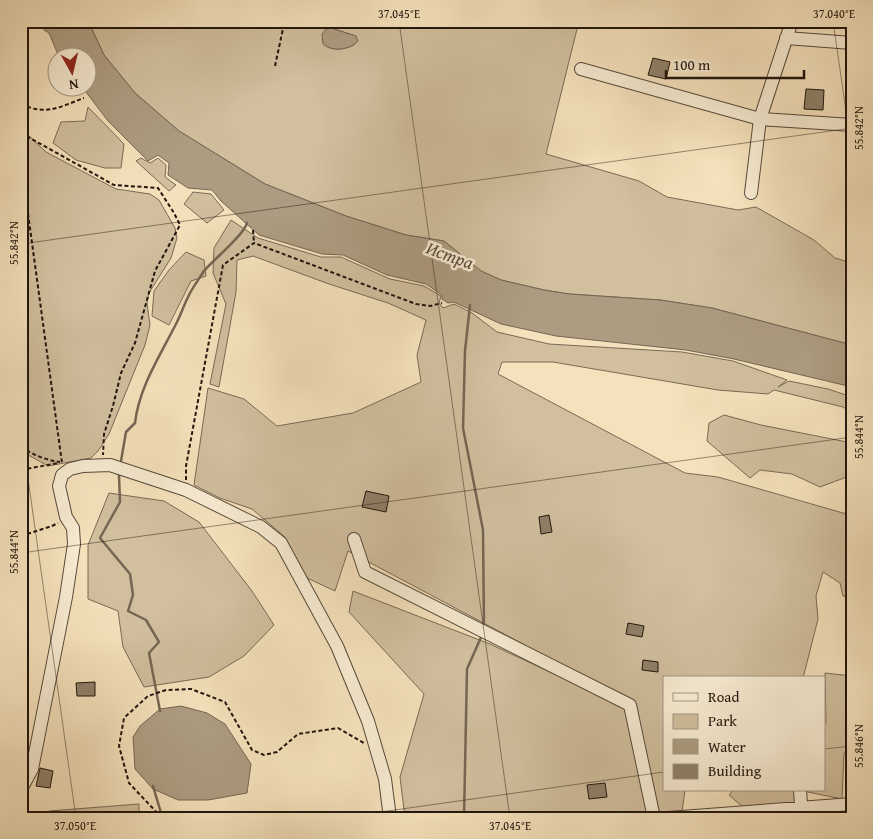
<svg xmlns="http://www.w3.org/2000/svg" width="873" height="839" font-family="'Gentium Book Plus',serif">
<style>
.green{fill:#d1bf9e;stroke:#796a56;fill-rule:evenodd}
.water{fill:#ad9c81;stroke:#756653}
.lines{fill:none;stroke-linecap:round;stroke-linejoin:round}
.stream{stroke:#756653;stroke-width:2.5}
.building{fill:#8f8068;stroke:#21150e}
.minor-casing{stroke:#56483a;stroke-width:14}
.path{stroke:#21150e;stroke-width:2;stroke-dasharray:4 2.5;stroke-linecap:butt}
.minor{stroke:#f8ecd3;stroke-width:12}
.ticks{fill:none;stroke:#21150e;stroke-width:1;stroke-opacity:0.45}
.labels{text-anchor:middle;dominant-baseline:central;stroke-width:5;stroke-linejoin:round;paint-order:stroke}
.water-label{font-size:18px;font-style:italic;fill:#594b3c;stroke:#f8ecd3}
.neatline{fill:none;stroke:#21150e;stroke-width:2}
.ticks-label{font-size:12px;text-anchor:middle;fill:#21150e}
</style>
<rect width="100%" height="100%" fill="#f5e2bc"/>
<filter id="stains"><feTurbulence type="fractalNoise" baseFrequency=".004" numOctaves="4"/><feColorMatrix values="0 0 0 0 .2 0 0 0 0 .09 0 0 0 0 .02 0 0 0 .5 -.17"/></filter>
<radialGradient id="worn" r=".72"><stop offset=".6" stop-color="#630" stop-opacity="0"/><stop offset="1" stop-color="#630" stop-opacity=".3"/></radialGradient>
<path class="green" d="M 88,21 L 579,21 L 546,154 L 639,181 L 667,197 L 738,210 L 756,207 L 814,240 L 835,258 L 852,263 L 852,345 L 712,308 L 660,300 L 569,294 L 544,290 L 501,280 L 481,271 L 444,241 L 406,235 L 346,216 L 265,184 L 179,131 L 135,93 L 104,55 ZM 331,28 L 356,36 L 354,45 C 344,50 326,53 322,39 Z
M 88,107 L 124,144 L 121,168 L 105,168 L 76,160 L 53,143 L 61,122 L 85,121 Z
M 21,128 L 46,152 L 116,189 L 150,194 L 159,200 L 175,228 L 177,238 L 171,258 L 149,293 L 147,303 L 150,325 L 145,345 L 109,434 L 98,451 L 91,458 L 48,466 L 21,451 Z
M 141,158 L 150,163 L 158,158 L 166,165 L 165,177 L 176,185 L 169,191 L 136,161 Z
M 193,192 L 211,194 L 224,210 L 207,223 L 184,204 Z
M 231,220 L 258,238 L 321,257 L 341,257 L 390,279 L 424,286 L 441,296 L 439,303 L 443,308 L 454,304 L 472,313 L 497,332 L 549,344 L 682,352 L 733,361 L 787,380 L 778,387 L 789,381 L 828,389 L 852,397 L 852,413 L 843,407 L 774,390 L 768,394 L 718,390 L 553,362 L 502,362 L 498,374 L 685,473 L 718,477 L 843,513 L 852,514 L 852,597 L 843,596 L 840,583 L 823,572 L 816,596 L 818,619 L 803,678 L 664,678 L 664,790 L 685,790 L 682,812 L 657,815 L 634,703 L 348,551 L 335,591 L 303,576 L 285,537 L 252,509 L 220,498 L 194,485 L 208,388 L 244,399 L 277,426 L 353,413 L 421,382 L 417,355 L 426,320 L 388,303 L 329,284 L 253,256 L 237,260 L 236,292 L 219,387 L 210,384 L 226,304 L 213,273 L 214,248 Z
M 186,252 L 204,260 L 206,276 L 191,281 L 169,325 L 152,316 L 154,291 L 169,270 Z
M 724,415 L 761,425 L 852,443 L 852,475 L 820,487 L 792,474 L 760,470 L 750,478 L 707,441 L 709,423 Z
M 109,493 L 164,501 L 199,522 L 252,591 L 274,625 L 244,656 L 209,677 L 144,687 L 123,647 L 118,611 L 88,599 L 88,545 Z
M 353,591 L 490,644 L 627,708 L 649,818 L 405,818 L 400,777 L 424,694 L 349,612 Z
M 825,673 L 852,676 L 852,752 L 844,753 L 842,799 L 803,791 L 824,790 L 824,724 L 826,723 Z
M 733,790 L 795,790 L 796,804 L 744,808 L 729,795 Z
M 139,804 L 139,818 L 50,818 L 49,811 Z
M 852,809 L 852,818 L 808,818 L 809,812 Z"/>
<path class="water" d="M 43,21 L 88,21 L 104,55 L 135,93 L 179,131 L 265,184 L 346,216 L 406,235 L 444,241 L 481,271 L 501,280 L 544,290 L 569,294 L 660,300 L 712,308 L 852,345 L 852,387 L 734,359 L 686,350 L 556,336 L 501,324 L 454,302 L 448,303 L 442,299 L 442,295 L 426,284 L 387,275 L 343,255 L 322,254 L 259,235 L 221,201 L 212,190 L 188,188 L 168,175 L 169,163 L 158,155 L 148,161 L 108,121 L 83,88 L 88,88 L 88,58 L 59,57 L 49,33 L 44,30 L 45,24 Z
M 331,28 L 356,36 L 358,41 C 350,50 332,52 323,44 L 322,34 L 326,29 Z
M 181,706 L 207,713 L 225,724 L 251,764 L 247,793 L 208,800 L 178,800 L 153,789 L 135,769 L 133,737 L 140,726 L 160,709 Z"/>
<g class="lines">
<path class="stream" d="M 470,305 L 465,351 L 463,428 L 483,530 L 484,628
M 121,461 L 126,432 L 135,423 C 139,387 161,354 177,322 C 181,314 184,305 188,297 C 192,288 199,279 204,271 C 214,259 244,235 247,223
M 119,476 L 120,502 L 100,538 L 130,574 L 133,595 L 128,611 L 146,620 L 159,642 L 149,653 L 160,711
M 153,786 L 161,813 L 159,818
M 464,818 L 467,669 L 482,635"/>
</g>
<path class="building" d="M 653,58 L 670,62 L 666,79 L 648,75 Z
M 806,89 L 824,90 L 823,110 L 804,109 Z
M 366,491 L 389,496 L 386,512 L 362,507 Z
M 549,515 L 552,532 L 541,534 L 539,517 Z
M 628,623 L 644,626 L 642,637 L 626,634 Z
M 643,660 L 658,662 L 658,672 L 642,670 Z
M 95,682 L 95,696 L 77,696 L 76,683 Z
M 40,768 L 53,771 L 50,788 L 36,786 Z
M 605,783 L 607,797 L 589,799 L 587,785 Z"/>
<g class="lines">
<g class="minor-casing">
<path id="minor" d="M 786,38 L 852,43
M 581,69 L 760,119 L 852,125
M 751,193 L 760,119 L 792,21
M 354,539 L 365,572 L 630,705 L 654,818
M 21,785 L 24,784 L 32,769 L 66,597 L 74,544 L 73,528 L 66,517 L 59,486 L 62,475 L 70,469 L 83,466 L 110,465 L 186,490 L 261,527 L 281,543 L 337,646 L 368,721 L 385,779 L 390,818
M 800,790 L 802,818
M 668,818 L 852,804"/>
</g>
<path class="path" d="M 275,66 L 284,24 L 288,21
M 21,104 C 47,116 59,107 84,98
M 21,133 L 114,185 L 158,188 L 174,213 L 180,225 L 155,271 L 135,343 L 121,373 L 113,406 L 104,434 L 103,455
M 21,162 L 62,463
M 253,230 L 254,243
M 21,447 C 34,455 45,460 60,462
M 21,470 L 58,463
M 186,480 L 186,466 L 223,265 L 254,243 L 416,304 L 430,306 L 442,303
M 21,536 L 52,526 L 58,523
M 162,818 L 129,783 L 119,746 L 124,718 L 148,696 L 166,690 L 191,689 L 225,702 L 252,750 L 264,755 L 277,752 L 298,734 L 338,728 L 364,743"/>
<use href="#minor" class="minor"/>
</g>
<path class="ticks" d="M 399,21 L 510,818M 833,21 L 852,153M 21,244 L 852,128M 21,429 L 76,818M 21,553 L 852,437M 824,749 L 852,746M 338,818 L 664,772"/>
<g class="labels">
<g class="water-label">
<text transform="translate(450 255) rotate(20)">Истра</text>
</g>
</g>
<rect width="873" height="839" fill="none" stroke="#f5e2bc" stroke-width="55"/>
<rect x="663" y="676" width="162" height="115" fill="#f8ecd3" stroke="#a29684"/>
<rect x="673" y="693" width="25" height="8" fill="#f8ecd3" stroke="#a29684"/>
<text x="708" y="702" font-size="15" fill="#21150e">Road</text>
<rect x="673" y="714" width="25" height="15" fill="#d1bf9e" stroke="#a29684"/>
<text x="708" y="726" font-size="15" fill="#21150e">Park</text>
<rect x="673" y="739" width="25" height="15" fill="#ad9c81" stroke="#a29684"/>
<text x="708" y="752" font-size="15" fill="#21150e">Water</text>
<rect x="673" y="764" width="25" height="15" fill="#8f8068" stroke="#a29684"/>
<text x="708" y="776" font-size="15" fill="#21150e">Building</text>
<g transform="translate(72 72) rotate(172)"><circle r="24" fill="#f8ecd3" stroke="#a29684"/>
<path d="M0-4L9 19L0 12L-9 19Z" fill="#8f2418"/>
<text y="-8" font-size="14" font-weight="bold" text-anchor="middle" fill="#21150e">N</text>
</g>
<path d="M666 70v8h138v-8" fill="none" stroke="#21150e" stroke-width="2.5"/>
<text x="673" y="70" font-size="15" fill="#21150e" stroke="#f8ecd3" stroke-width="4" paint-order="stroke">100 m</text>
<rect x="28" y="28" width="818" height="784" class="neatline"/>
<g class="ticks-label">
<text x="399" y="18">37.045°E</text>
<text x="834" y="18">37.040°E</text>
<text transform="translate(859 128) rotate(-90)" y="4">55.842°N</text>
<text transform="translate(14 243) rotate(-90)" y="4">55.842°N</text>
<text transform="translate(859 437) rotate(-90)" y="4">55.844°N</text>
<text transform="translate(14 552) rotate(-90)" y="4">55.844°N</text>
<text transform="translate(859 746) rotate(-90)" y="4">55.846°N</text>
<text x="75" y="830">37.050°E</text>
<text x="510" y="830">37.045°E</text>
</g>
<rect width="100%" height="100%" filter="url(#stains)"/>
<rect width="100%" height="100%" fill="url(#worn)"/>
</svg>
